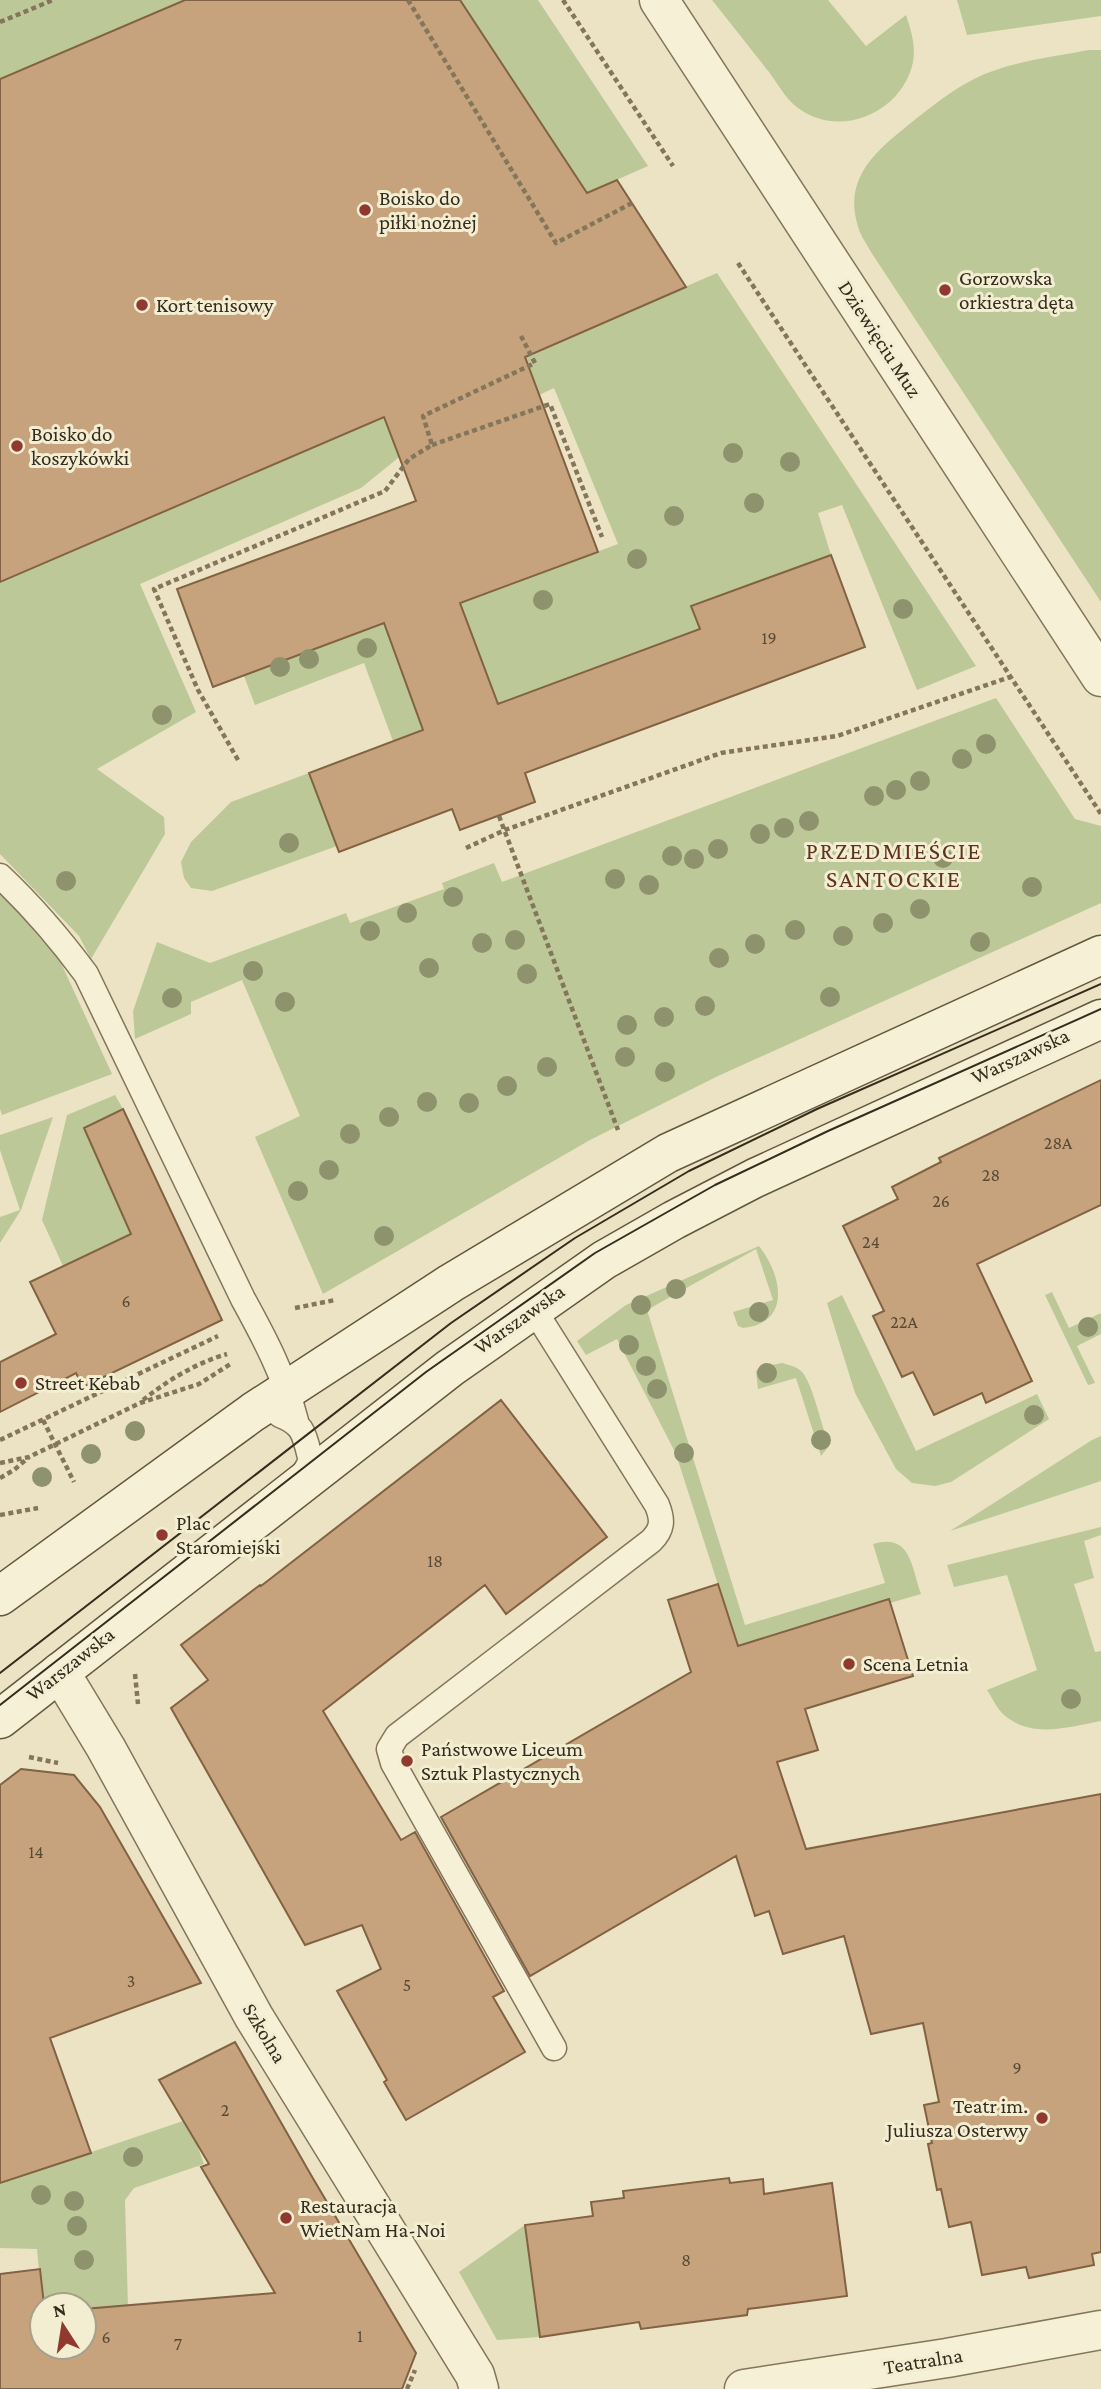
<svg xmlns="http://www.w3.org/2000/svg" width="1101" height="2389" font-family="'Crimson Pro',serif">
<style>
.green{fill:#bdc898}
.building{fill:#c6a37c;stroke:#816243;stroke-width:2}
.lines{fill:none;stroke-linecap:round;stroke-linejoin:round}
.lane-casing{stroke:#84755b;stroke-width:27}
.street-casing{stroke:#84755b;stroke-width:41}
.secondary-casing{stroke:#65563e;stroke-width:41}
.path{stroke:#84755b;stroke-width:4.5;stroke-dasharray:5 3.5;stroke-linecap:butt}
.lane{stroke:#f6f0d6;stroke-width:24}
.street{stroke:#f6f0d6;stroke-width:38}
.secondary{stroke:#f6f0d6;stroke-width:38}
.tram{stroke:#352c1e;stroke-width:2}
.tree{fill:#8e926d}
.poi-dot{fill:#8f392f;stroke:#f3edd2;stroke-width:2.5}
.labels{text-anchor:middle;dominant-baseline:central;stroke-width:6;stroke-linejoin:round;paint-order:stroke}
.number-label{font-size:18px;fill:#594a36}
.poi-label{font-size:21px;fill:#352c1e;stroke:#f3edd2;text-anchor:start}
.street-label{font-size:21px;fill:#352c1e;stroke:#f3edd2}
.quarter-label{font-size:24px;letter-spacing:2px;fill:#5e3421;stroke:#f3edd2}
</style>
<rect width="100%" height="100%" fill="#ebe3c3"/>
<path class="green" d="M 0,0 L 185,0 L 0,79 Z
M 460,0 L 538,0 L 648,166 L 587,193 Z
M 712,0 L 828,0 L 866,46 L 906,15 C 911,30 916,46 913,62 C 903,110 846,137 804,112 C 787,102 780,87 769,72 C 750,48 731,24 712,0 Z
M 957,0 L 1101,0 L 1101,16 L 967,35 Z
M 1089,50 L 1101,50 L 1101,602 L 871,252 C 866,243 859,233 857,223 C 844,175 879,149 912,122 C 931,107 952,90 974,79 C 1007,62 1053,57 1089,50 Z
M 717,273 L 976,666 L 917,690 L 842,505 L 818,513 L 831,555 L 692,606 L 700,629 L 498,704 L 460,603 L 618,544 L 554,388 L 491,418 L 414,445 L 361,488 L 140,584 L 196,712 L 97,769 L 164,817 L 165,834 L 91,959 L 79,936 L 0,854 L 0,582 Z
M 384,623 L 423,730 L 393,741 L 364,663 L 255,705 L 244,676 Z
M 996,698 L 1075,819 L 1101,826 L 1101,903 L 718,1076 L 590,1140 L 323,1294 L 255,1137 L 300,1116 L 242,980 L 191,1002 L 191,1014 L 135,1039 L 133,1011 L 157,942 L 210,963 L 346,913 L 350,923 L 444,889 L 442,883 L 494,863 L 502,882 Z
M 309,773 L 337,846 L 212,891 L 191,888 L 184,878 L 181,862 L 191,842 L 231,802 Z
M 0,891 L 61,963 L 112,1074 L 2,1115 L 0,1109 Z
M 115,1095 L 123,1109 L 85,1128 L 131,1234 L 63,1266 L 42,1220 L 67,1115 Z
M 53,1117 L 21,1210 L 0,1243 L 0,1217 L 20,1210 L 0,1150 L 0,1135 Z
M 759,1246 C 782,1275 792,1323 743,1328 L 738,1326 L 733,1312 L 773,1300 L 756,1249 L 647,1310 L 745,1625 L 885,1583 L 873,1544 C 911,1533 911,1566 921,1594 L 890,1603 L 888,1599 L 738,1647 L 676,1454 L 617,1339 L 586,1355 L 577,1341 L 626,1305 Z
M 1052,1292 L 1069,1328 L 1101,1313 L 1101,1334 L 1077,1346 L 1095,1383 L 1088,1385 L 1045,1295 Z
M 842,1295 L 916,1451 L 1037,1394 L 1049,1419 L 951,1482 L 935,1486 L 912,1483 L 896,1469 L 855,1393 L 827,1303 Z
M 782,1363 C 789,1365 796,1366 802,1372 C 812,1382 823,1430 829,1446 L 821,1456 L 796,1378 L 758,1389 L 756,1371 L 760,1367 Z
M 1101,1436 L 1101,1481 L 950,1531 L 1092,1440 Z
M 1101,1527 L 1101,1535 L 1084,1541 L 1094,1578 L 1074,1584 L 1095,1652 L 1101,1651 L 1101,1721 C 1068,1727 1030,1740 1002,1713 C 996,1707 992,1697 987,1690 L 1037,1670 L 1007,1575 L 954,1587 L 947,1565 Z
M 183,2121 L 196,2142 L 204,2164 L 134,2188 L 125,2200 L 128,2308 L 84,2314 L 84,2305 L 42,2305 L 37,2249 L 0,2248 L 0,2183 Z
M 525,2225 L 540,2337 L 497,2340 L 459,2272 Z"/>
<path class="building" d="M 185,0 L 460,0 L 587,193 L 617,180 L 686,287 L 525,357 L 598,552 L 460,603 L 498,704 L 700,629 L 691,606 L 831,555 L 865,647 L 525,773 L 535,802 L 460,830 L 452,809 L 339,852 L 309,773 L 423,730 L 384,623 L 213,687 L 177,589 L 416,501 L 384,417 L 0,582 L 0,79 Z
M 1101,1080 L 1101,1205 L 977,1264 L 1032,1381 L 986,1403 L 982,1393 L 934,1415 L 913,1372 L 902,1377 L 873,1316 L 884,1311 L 843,1226 L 898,1199 L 892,1187 L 941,1162 L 939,1158 Z
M 123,1109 L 222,1320 L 83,1387 L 76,1373 L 0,1412 L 0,1362 L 56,1334 L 30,1282 L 131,1234 L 84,1128 Z
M 501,1400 L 607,1537 L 506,1614 L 485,1585 L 323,1711 L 401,1840 L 415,1832 L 504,1991 L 493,1997 L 525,2052 L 406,2120 L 384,2082 L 387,2080 L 337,1991 L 381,1969 L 362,1925 L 305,1945 L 171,1708 L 208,1680 L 181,1645 L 260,1585 L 261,1586 Z
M 718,1584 L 738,1646 L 889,1599 L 913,1676 L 805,1709 L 818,1750 L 777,1762 L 806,1849 L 1101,1794 L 1101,2252 L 1092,2254 L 1094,2265 L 1029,2278 L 1026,2267 L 982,2275 L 971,2222 L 949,2227 L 941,2189 L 937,2190 L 928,2144 L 932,2143 L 924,2105 L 939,2102 L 923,2023 L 871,2034 L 844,1936 L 783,1954 L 769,1911 L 755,1916 L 736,1856 L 530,1976 L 441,1817 L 691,1672 L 668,1600 Z
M 21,1769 L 74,1775 L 100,1807 L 201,1983 L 50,2038 L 91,2153 L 0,2183 L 0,1785 Z
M 235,2042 L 311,2175 L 416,2353 L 402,2389 L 0,2389 L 0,2274 L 40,2269 L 44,2305 L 42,2305 L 42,2347 L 84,2347 L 84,2309 L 275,2293 L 201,2167 L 209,2164 L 159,2080 Z
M 729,2178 L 730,2183 L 763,2179 L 764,2194 L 832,2183 L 847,2296 L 748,2309 L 747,2315 L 641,2329 L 639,2322 L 540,2337 L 525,2225 L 593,2216 L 591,2202 L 624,2198 L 623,2191 Z"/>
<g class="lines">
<g class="lane-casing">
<path id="lane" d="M 0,876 C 32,906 60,939 86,974 L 243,1299 C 265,1339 285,1377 296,1421
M 533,1308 L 657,1505 C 663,1520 663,1529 651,1541 L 397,1736 L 389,1749 L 393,1763 L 554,2048
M 280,1415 C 305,1425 304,1435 311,1461 L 298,1484"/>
</g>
<g class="street-casing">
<path id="street" d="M 659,0 L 1101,677
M 60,1672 L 106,1748 L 254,2017 L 475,2375 L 479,2389
M 744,2389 L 947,2358 L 1101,2330"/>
</g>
<g class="secondary-casing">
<path id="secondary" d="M 0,1596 L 253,1412 L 451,1283 L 668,1153 L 1101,955
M 0,1719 L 450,1368 L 604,1260 L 674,1220 L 755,1178 L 1101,1019"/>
</g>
<path class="path" d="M 408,0 L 556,243 L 632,203
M 563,0 L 673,166
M 0,22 L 53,0
M 738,263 L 1101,814
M 432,445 L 550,404 L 602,537
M 238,760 L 198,690 L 154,589 L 385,491 L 409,459 L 432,445 L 423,416 L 535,363 L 521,336
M 499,816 L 618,1130
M 466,848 L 505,830 L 721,753 L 837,736 L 1010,677
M 295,1308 L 335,1300
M 143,1400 C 168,1380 196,1363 227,1354
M 43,1420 L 74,1482
M 0,1440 L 218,1336
M 0,1463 L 29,1457 L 140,1403 L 199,1384 L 232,1363
M 0,1478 L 14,1470 L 29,1457
M 0,1515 L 38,1508
M 135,1674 L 138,1704
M 29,1757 L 58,1763
M 407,2389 L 415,2370"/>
<use href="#lane" class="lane"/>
<use href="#street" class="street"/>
<use href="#secondary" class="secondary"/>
<path class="tram" d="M 0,1673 L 451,1323 L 575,1238 L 689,1171 L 817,1109 L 1101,984
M 0,1705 L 426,1372 L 595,1253 L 715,1185 L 828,1131 L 1101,1009"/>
</g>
<g class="tree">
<circle cx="733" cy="453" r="10"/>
<circle cx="790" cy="462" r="10"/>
<circle cx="754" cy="503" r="10"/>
<circle cx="674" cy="516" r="10"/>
<circle cx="637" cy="559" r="10"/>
<circle cx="543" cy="600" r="10"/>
<circle cx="903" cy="609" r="10"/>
<circle cx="367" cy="648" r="10"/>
<circle cx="309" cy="659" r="10"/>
<circle cx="280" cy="667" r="10"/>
<circle cx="162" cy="715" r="10"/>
<circle cx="986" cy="744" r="10"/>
<circle cx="962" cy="759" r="10"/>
<circle cx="920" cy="781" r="10"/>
<circle cx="896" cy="790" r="10"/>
<circle cx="874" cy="796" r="10"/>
<circle cx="809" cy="821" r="10"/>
<circle cx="784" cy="828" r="10"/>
<circle cx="760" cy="834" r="10"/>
<circle cx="289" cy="843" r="10"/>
<circle cx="718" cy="849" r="10"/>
<circle cx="672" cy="856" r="10"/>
<circle cx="943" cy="858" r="10"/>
<circle cx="694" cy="859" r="10"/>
<circle cx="615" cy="879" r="10"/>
<circle cx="66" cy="881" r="10"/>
<circle cx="649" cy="885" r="10"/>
<circle cx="1032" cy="887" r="10"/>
<circle cx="453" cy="897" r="10"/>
<circle cx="920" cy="909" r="10"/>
<circle cx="407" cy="913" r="10"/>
<circle cx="883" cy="923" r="10"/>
<circle cx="795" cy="930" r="10"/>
<circle cx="370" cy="931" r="10"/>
<circle cx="843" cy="936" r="10"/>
<circle cx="515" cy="940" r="10"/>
<circle cx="980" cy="942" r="10"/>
<circle cx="482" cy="943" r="10"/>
<circle cx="755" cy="944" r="10"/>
<circle cx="719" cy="958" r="10"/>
<circle cx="429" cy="968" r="10"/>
<circle cx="253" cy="971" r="10"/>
<circle cx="527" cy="974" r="10"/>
<circle cx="830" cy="997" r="10"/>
<circle cx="172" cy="998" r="10"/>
<circle cx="285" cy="1002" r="10"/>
<circle cx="705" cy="1006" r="10"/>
<circle cx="664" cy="1017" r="10"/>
<circle cx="627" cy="1025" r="10"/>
<circle cx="625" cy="1057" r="10"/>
<circle cx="547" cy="1067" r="10"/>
<circle cx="665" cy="1072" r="10"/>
<circle cx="507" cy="1086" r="10"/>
<circle cx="427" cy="1102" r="10"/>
<circle cx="469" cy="1103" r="10"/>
<circle cx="389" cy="1117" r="10"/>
<circle cx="350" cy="1134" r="10"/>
<circle cx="329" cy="1170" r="10"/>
<circle cx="298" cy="1191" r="10"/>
<circle cx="384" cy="1236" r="10"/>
<circle cx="676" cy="1289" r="10"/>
<circle cx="641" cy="1305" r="10"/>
<circle cx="759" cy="1312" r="10"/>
<circle cx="1088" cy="1327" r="10"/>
<circle cx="629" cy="1345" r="10"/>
<circle cx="646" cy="1366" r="10"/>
<circle cx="767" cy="1373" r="10"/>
<circle cx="657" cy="1389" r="10"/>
<circle cx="1034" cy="1415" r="10"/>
<circle cx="135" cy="1431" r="10"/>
<circle cx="821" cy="1440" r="10"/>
<circle cx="684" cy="1453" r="10"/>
<circle cx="91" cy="1454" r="10"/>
<circle cx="42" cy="1477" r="10"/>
<circle cx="1071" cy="1699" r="10"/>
<circle cx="133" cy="2157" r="10"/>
<circle cx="41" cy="2195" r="10"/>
<circle cx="74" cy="2201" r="10"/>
<circle cx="77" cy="2226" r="10"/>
<circle cx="84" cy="2260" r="10"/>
</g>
<g class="poi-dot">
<circle cx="365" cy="210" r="7"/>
<circle cx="945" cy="290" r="7"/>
<circle cx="142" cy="305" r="7"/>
<circle cx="17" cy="446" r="7"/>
<circle cx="21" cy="1383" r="7"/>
<circle cx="162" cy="1535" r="7"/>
<circle cx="849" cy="1664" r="7"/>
<circle cx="407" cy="1761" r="7"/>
<circle cx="1042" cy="2118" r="7"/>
<circle cx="286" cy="2218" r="7"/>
</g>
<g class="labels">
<g class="number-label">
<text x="769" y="638">19</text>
<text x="1058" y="1143">28A</text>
<text x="991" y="1175">28</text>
<text x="941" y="1201">26</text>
<text x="871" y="1242">24</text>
<text x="126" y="1301">6</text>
<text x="904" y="1322">22A</text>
<text x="435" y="1561">18</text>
<text x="36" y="1852">14</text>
<text x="131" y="1981">3</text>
<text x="407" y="1985">5</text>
<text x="1017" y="2068">9</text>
<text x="225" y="2110">2</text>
<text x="686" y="2260">8</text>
<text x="360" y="2336">1</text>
<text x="106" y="2337">6</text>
<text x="178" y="2344">7</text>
</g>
<g class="poi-label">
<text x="379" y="198">Boisko do<tspan x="379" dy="24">piłki nożnej</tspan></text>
<text x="959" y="278">Gorzowska<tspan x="959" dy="24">orkiestra dęta</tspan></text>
<text x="156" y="305">Kort tenisowy</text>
<text x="31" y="434">Boisko do<tspan x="31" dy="24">koszykówki</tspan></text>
<text x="35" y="1383">Street Kebab</text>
<text x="176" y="1523">Plac<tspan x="176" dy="24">Staromiejski</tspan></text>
<text x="863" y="1664">Scena Letnia</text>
<text x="421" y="1749">Państwowe Liceum<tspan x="421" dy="24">Sztuk Plastycznych</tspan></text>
<text x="1028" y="2106" text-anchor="end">Teatr im.<tspan x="1028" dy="24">Juliusza Osterwy</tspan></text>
<text x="300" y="2206">Restauracja<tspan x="300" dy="24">WietNam Ha-Noi</tspan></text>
</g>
<g class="street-label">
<text transform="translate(880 339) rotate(57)">Dziewięciu Muz</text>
<text transform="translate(1020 1056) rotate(-25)">Warszawska</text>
<text transform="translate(519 1319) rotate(-35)">Warszawska</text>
<text transform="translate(70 1664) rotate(-38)">Warszawska</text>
<text transform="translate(265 2033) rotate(59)">Szkolna</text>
<text transform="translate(923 2361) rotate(-9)">Teatralna</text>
</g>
<g class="quarter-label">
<text x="894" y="850">PRZEDMIEŚCIE<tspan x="894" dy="28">SANTOCKIE</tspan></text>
</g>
</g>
<g transform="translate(63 2326) rotate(348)"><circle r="33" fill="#f3edd2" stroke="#a7a08a" stroke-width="2"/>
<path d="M0-5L12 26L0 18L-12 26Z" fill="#8f392f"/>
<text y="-10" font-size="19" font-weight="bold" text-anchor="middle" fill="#352c1e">N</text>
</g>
</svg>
